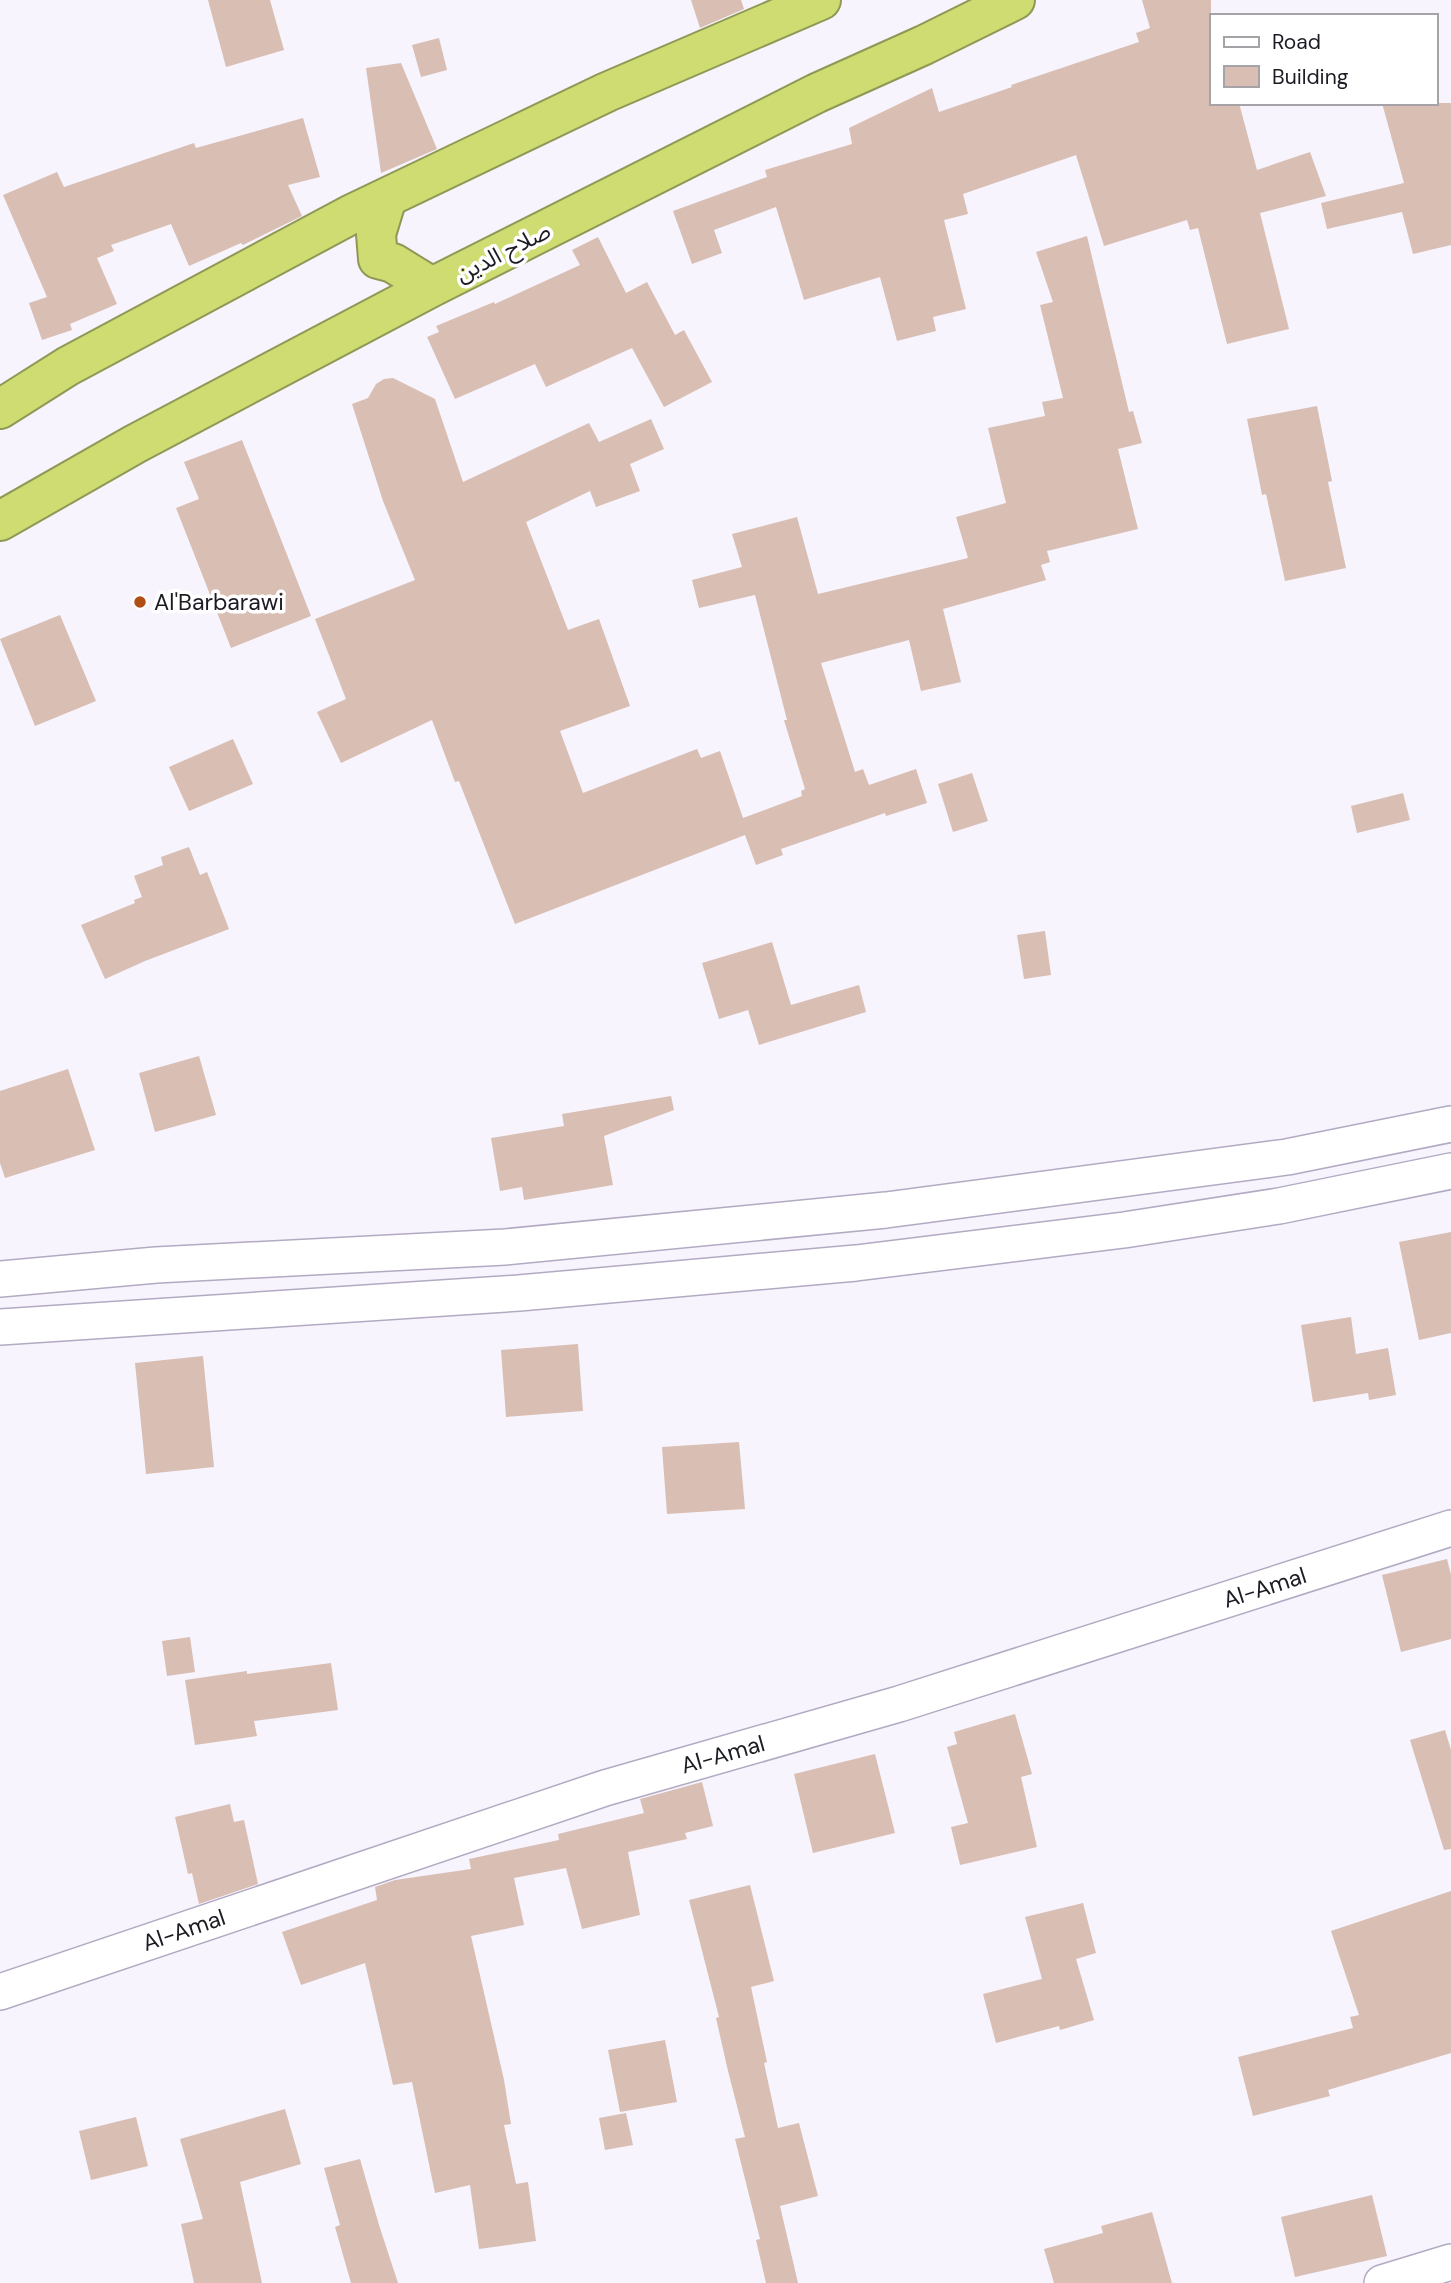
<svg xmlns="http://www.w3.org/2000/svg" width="1451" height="2283" font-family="'DM Sans','Noto Sans Arabic',sans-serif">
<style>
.building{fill:#d9beb3}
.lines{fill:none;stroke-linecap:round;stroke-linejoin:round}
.street-casing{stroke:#b2aac2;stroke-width:38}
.highway-casing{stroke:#909856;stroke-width:42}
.street{stroke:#fff;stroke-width:35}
.highway{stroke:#cedc71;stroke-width:38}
.poi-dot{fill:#b04e15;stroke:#fff;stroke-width:2.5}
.labels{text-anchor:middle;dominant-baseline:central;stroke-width:7;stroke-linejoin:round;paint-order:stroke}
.street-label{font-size:23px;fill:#1d1a23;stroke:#fff}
.poi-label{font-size:23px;fill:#1d1a23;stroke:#fff;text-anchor:start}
</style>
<rect width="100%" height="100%" fill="#f7f4fe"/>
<path class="building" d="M 208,0 L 270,0 L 284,50 L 226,67 Z
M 691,0 L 741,0 L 744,9 L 700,28 Z
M 1142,0 L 1211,0 L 1211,103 L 1239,103 L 1257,170 L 1310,152 L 1326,196 L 1260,213 L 1289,329 L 1227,344 L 1198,228 L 1190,230 L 1187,220 L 1104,246 L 1076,155 L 963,194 L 968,214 L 944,220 L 966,309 L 933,317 L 936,331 L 897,341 L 880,277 L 804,300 L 776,207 L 714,230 L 722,253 L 692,264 L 673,211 L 767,177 L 765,170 L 852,144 L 849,128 L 932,88 L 939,112 L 1012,87 L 1011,85 L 1139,42 L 1136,33 L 1150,28 Z
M 439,38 L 447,70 L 421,77 L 412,45 Z
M 401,63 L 437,149 L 381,173 L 366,68 Z
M 1382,103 L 1451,103 L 1451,245 L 1413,254 L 1402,212 L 1327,229 L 1321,203 L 1404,183 Z
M 303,118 L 320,177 L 288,185 L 302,216 L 243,245 L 241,243 L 189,266 L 171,224 L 111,245 L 114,251 L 97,258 L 117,304 L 70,324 L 72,330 L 42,340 L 29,303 L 47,297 L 3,195 L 57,172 L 64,187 L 194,143 L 196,148 Z
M 1087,236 L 1129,412 L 1133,411 L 1142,443 L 1118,449 L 1138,529 L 1047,551 L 1050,562 L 1041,565 L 1046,580 L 943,609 L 961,682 L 921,691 L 909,640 L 821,663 L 855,772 L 863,769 L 869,785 L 916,769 L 927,803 L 886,816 L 885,813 L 781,849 L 783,855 L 756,865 L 745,835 L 515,924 L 459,781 L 455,782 L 432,720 L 341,763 L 317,712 L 346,699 L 315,619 L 415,580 L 383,501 L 352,404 L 368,398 L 376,384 L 384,379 L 393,378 L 435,399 L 463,482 L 589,423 L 599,442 L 651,419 L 664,449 L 630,464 L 640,491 L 596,507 L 590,491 L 526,522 L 568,630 L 599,619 L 630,706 L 560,731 L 583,793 L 697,749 L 701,758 L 720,751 L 743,818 L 802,796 L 801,791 L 805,789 L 784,720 L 787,720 L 755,595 L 699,608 L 692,580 L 742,567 L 732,534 L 797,517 L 818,594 L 968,558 L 956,517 L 1006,503 L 988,428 L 1045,416 L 1042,402 L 1063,398 L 1040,305 L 1053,302 L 1036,252 Z
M 598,237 L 626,293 L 647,282 L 675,335 L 684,330 L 712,382 L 664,407 L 632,348 L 546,387 L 535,364 L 455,399 L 427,337 L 439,332 L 436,326 L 494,302 L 495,304 L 580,265 L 572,250 Z
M 1317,406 L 1332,481 L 1328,482 L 1346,568 L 1285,581 L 1266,494 L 1262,495 L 1247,419 Z
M 242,440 L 311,616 L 231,648 L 176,508 L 199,499 L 184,462 Z
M 60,615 L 96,701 L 35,726 L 0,639 Z
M 233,739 L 253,784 L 189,811 L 169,767 Z
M 972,773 L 988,821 L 953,832 L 938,784 Z
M 1403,793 L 1410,820 L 1357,833 L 1351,806 Z
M 189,847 L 200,875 L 207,872 L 229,929 L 145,961 L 105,979 L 81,925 L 135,903 L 134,900 L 142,897 L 134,876 L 163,865 L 161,857 Z
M 1045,931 L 1051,975 L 1024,979 L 1017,935 Z
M 772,942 L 791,1005 L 859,985 L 866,1012 L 759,1045 L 748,1010 L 719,1019 L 702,963 Z
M 199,1056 L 216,1115 L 155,1132 L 139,1073 Z
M 68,1069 L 95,1150 L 5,1178 L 0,1163 L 0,1091 Z
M 671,1096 L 674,1110 L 604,1136 L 613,1185 L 524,1200 L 522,1187 L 500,1191 L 491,1138 L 564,1126 L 562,1114 Z
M 1451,1232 L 1451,1333 L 1419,1340 L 1399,1242 Z
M 1351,1317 L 1356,1354 L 1388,1348 L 1396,1395 L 1369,1400 L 1368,1393 L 1313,1402 L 1301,1325 Z
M 578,1344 L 583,1411 L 506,1417 L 501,1350 Z
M 203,1356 L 214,1467 L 146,1474 L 135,1363 Z
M 739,1442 L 745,1509 L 667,1514 L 662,1447 Z
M 1447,1559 L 1451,1575 L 1451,1639 L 1401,1652 L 1382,1575 Z
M 190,1637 L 195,1672 L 167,1676 L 162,1641 Z
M 331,1663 L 338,1710 L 254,1721 L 257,1736 L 195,1745 L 185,1680 L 247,1671 L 247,1674 Z
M 1015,1714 L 1032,1774 L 1021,1777 L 1037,1847 L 960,1865 L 951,1827 L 968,1823 L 947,1747 L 957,1744 L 954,1732 Z
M 1445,1730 L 1451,1750 L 1451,1849 L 1444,1850 L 1410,1740 Z
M 875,1754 L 895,1833 L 813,1853 L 794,1774 Z
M 702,1782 L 713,1826 L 685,1833 L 687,1839 L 628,1852 L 640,1915 L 582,1929 L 566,1868 L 514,1878 L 524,1925 L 471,1936 L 504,2080 L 511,2124 L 504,2125 L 516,2184 L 528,2182 L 536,2241 L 479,2249 L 470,2185 L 435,2193 L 412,2082 L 393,2085 L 365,1963 L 301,1985 L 282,1932 L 377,1900 L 375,1887 L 395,1880 L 471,1869 L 469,1859 L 559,1840 L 558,1834 L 644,1813 L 640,1799 Z
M 230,1804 L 234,1822 L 244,1820 L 258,1884 L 199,1904 L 192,1873 L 188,1874 L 175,1817 Z
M 750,1885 L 774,1981 L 751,1987 L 767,2062 L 764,2063 L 778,2128 L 799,2123 L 818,2196 L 780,2206 L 798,2283 L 766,2283 L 756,2240 L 760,2239 L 735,2139 L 745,2137 L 728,2071 L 716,2018 L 719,2017 L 689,1900 Z
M 1451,1891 L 1451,2053 L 1328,2090 L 1330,2096 L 1253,2116 L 1238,2057 L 1353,2028 L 1350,2017 L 1359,2015 L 1331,1931 Z
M 1083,1903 L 1096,1953 L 1076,1959 L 1094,2020 L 1060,2030 L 1059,2026 L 996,2043 L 983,1994 L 1042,1979 L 1025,1917 Z
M 665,2040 L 677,2102 L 620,2112 L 608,2050 Z
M 285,2109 L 301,2164 L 240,2182 L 262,2283 L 194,2283 L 181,2224 L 203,2219 L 180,2139 Z
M 626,2113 L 633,2145 L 605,2150 L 599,2118 Z
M 136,2117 L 148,2166 L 91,2180 L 79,2131 Z
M 360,2159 L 379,2225 L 398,2283 L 351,2283 L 335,2227 L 340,2225 L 324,2168 Z
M 1372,2195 L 1387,2256 L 1295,2277 L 1281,2217 Z
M 1152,2212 L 1172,2283 L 1054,2283 L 1044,2249 L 1103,2233 L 1101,2226 Z"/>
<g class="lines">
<g class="street-casing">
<g id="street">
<path d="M 0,1279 L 156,1265 L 505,1247 L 886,1210 L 1287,1157 L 1451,1124"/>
<path d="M 0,1327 L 519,1293 L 856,1263 L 1124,1230 L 1279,1206 L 1451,1171"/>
<path id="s1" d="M 0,1992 L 605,1788 L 899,1704 L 1451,1528"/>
<path d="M 1382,2283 L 1451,2262"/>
</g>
</g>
<g class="highway-casing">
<path id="highway" d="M 387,198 L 376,234 L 378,259 L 393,263 L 432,287
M 0,409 L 68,366 L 350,215 L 607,92 L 821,0
M 0,521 L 135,444 L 432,287 L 817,93 L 924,45 L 1015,0"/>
</g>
<use href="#street" class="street"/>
<use href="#highway" class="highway"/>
</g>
<circle class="poi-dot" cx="140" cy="602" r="7"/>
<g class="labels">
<g class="street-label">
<text transform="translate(503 252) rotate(-27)">صلاح الدين</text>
<text stroke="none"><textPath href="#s1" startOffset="1328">Al-Amal</textPath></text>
<text stroke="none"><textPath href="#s1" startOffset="761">Al-Amal</textPath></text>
<text stroke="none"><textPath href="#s1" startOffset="194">Al-Amal</textPath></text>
</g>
<g class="poi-label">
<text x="154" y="602">Al'Barbarawi</text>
</g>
</g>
<rect x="1210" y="14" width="228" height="91" fill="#ffffff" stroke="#a5a3a7" stroke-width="2"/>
<rect x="1224" y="37" width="35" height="10" fill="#ffffff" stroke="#a5a3a7" stroke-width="2"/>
<text x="1272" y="49" font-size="21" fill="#1d1a23">Road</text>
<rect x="1224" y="66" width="35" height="21" fill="#d9beb3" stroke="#a5a3a7" stroke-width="2"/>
<text x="1272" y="84" font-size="21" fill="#1d1a23">Building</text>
</svg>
